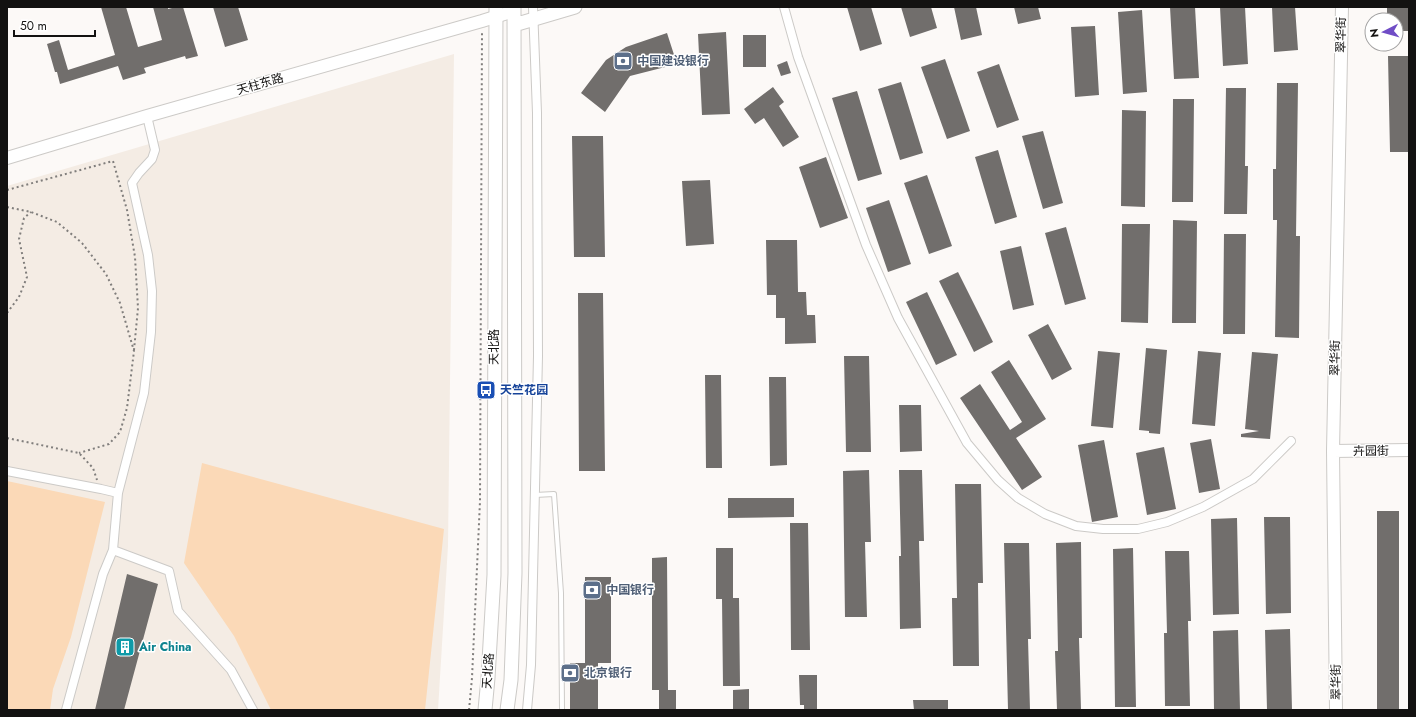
<svg xmlns="http://www.w3.org/2000/svg" width="1416" height="717" font-family="Jost,'Noto Sans SC',sans-serif">
<style>
.built{fill:#f4ece4}
.green{fill:#fbd9b7}
.building{fill:#716e6c}
.lines{fill:none;stroke-linecap:round;stroke-linejoin:round}
.lane-casing{stroke:#cccac7;stroke-width:6}
.street-casing{stroke:#cccac7;stroke-width:10}
.secondary-casing{stroke:#cccac7;stroke-width:14}
.primary-casing{stroke:#cccac7;stroke-width:15}
.path{stroke:#807e7c;stroke-width:2;stroke-dasharray:2 3;stroke-linecap:butt}
.lane{stroke:#fff;stroke-width:4}
.street{stroke:#fff;stroke-width:8}
.secondary{stroke:#fff;stroke-width:12}
.primary{stroke:#fff;stroke-width:13}
.labels{text-anchor:middle;dominant-baseline:central;stroke-width:3;stroke-linejoin:round;paint-order:stroke}
.street-label{font-size:12px;fill:#131211;stroke:#fff}
.service-label{font-size:12px;font-weight:bold;fill:#4e5e75;stroke:#fff;text-anchor:start}
.transit-label{font-size:12px;font-weight:bold;fill:#164399;stroke:#fff;text-anchor:start}
.culture-label{font-size:12px;font-weight:bold;fill:#0d838f;stroke:#fff;text-anchor:start}
</style>
<rect width="100%" height="100%" fill="#fcf9f7"/>
<path class="built" d="M 454,54 L 448,546 L 438,710 L 7,710 L 7,186 Z"/>
<path class="green" d="M 202,463 L 444,529 L 425,710 L 271,710 L 234,636 L 184,563 Z
M 7,481 L 105,502 L 71,637 L 53,689 L 50,710 L 7,710 Z"/>
<path class="building" d="M 101,7 L 126,7 L 138,47 L 162,40 L 153,7 L 168,7 L 168,9 L 176,7 L 183,7 L 198,56 L 186,59 L 185,56 L 144,68 L 146,73 L 123,80 L 118,66 L 60,84 L 57,72 L 55,72 L 47,44 L 59,40 L 68,70 L 115,55 Z
M 213,7 L 238,7 L 248,40 L 225,47 Z
M 847,7 L 871,7 L 882,44 L 860,51 Z
M 901,7 L 931,7 L 937,28 L 910,37 Z
M 954,7 L 976,7 L 982,35 L 961,40 Z
M 1014,7 L 1038,7 L 1041,19 L 1018,24 Z
M 1170,7 L 1195,7 L 1199,78 L 1174,79 Z
M 1220,7 L 1245,7 L 1248,64 L 1223,66 Z
M 1272,7 L 1295,7 L 1298,50 L 1274,52 Z
M 1387,7 L 1409,7 L 1409,31 L 1396,31 L 1396,20 L 1387,20 Z
M 1142,10 L 1147,92 L 1123,94 L 1118,12 Z
M 1095,26 L 1099,95 L 1075,97 L 1071,27 Z
M 726,32 L 730,114 L 702,115 L 698,34 Z
M 667,33 L 677,64 L 630,76 L 605,112 L 581,93 L 606,60 L 626,47 Z
M 743,35 L 766,35 L 766,67 L 743,67 Z
M 1388,56 L 1409,56 L 1409,152 L 1390,152 Z
M 945,59 L 970,131 L 947,139 L 921,67 Z
M 787,61 L 791,73 L 781,76 L 777,65 Z
M 999,64 L 1019,120 L 997,128 L 977,72 Z
M 901,82 L 923,153 L 900,160 L 878,89 Z
M 1277,83 L 1298,83 L 1296,236 L 1300,236 L 1299,338 L 1275,337 L 1277,220 L 1273,220 L 1273,169 L 1276,169 Z
M 773,87 L 784,102 L 779,106 L 799,137 L 783,147 L 764,118 L 755,124 L 744,109 Z
M 1226,88 L 1246,88 L 1245,166 L 1248,166 L 1247,214 L 1224,214 Z
M 857,91 L 882,174 L 858,181 L 832,98 Z
M 1173,99 L 1194,99 L 1193,202 L 1172,202 Z
M 1122,110 L 1146,111 L 1145,207 L 1121,206 Z
M 1043,131 L 1063,203 L 1043,209 L 1022,136 Z
M 572,136 L 603,136 L 605,257 L 574,257 Z
M 998,150 L 1017,217 L 995,224 L 975,157 Z
M 826,157 L 848,218 L 820,228 L 799,167 Z
M 927,175 L 952,246 L 929,254 L 904,183 Z
M 710,180 L 714,244 L 686,246 L 682,181 Z
M 889,200 L 911,264 L 888,272 L 866,208 Z
M 1173,220 L 1197,221 L 1196,323 L 1172,323 Z
M 1122,224 L 1150,224 L 1148,323 L 1121,322 Z
M 1066,227 L 1086,299 L 1065,305 L 1045,233 Z
M 1224,234 L 1246,234 L 1245,334 L 1223,334 Z
M 766,240 L 797,240 L 798,292 L 806,292 L 807,315 L 815,315 L 816,343 L 785,344 L 785,318 L 776,318 L 776,295 L 767,295 Z
M 1021,246 L 1034,305 L 1013,310 L 1000,251 Z
M 958,272 L 993,342 L 974,352 L 939,281 Z
M 927,292 L 957,355 L 936,365 L 906,302 Z
M 578,293 L 603,293 L 605,471 L 579,471 Z
M 1048,324 L 1072,369 L 1052,380 L 1028,335 Z
M 1146,348 L 1167,350 L 1160,434 L 1149,433 L 1149,431 L 1139,430 Z
M 1098,351 L 1120,353 L 1113,428 L 1091,426 Z
M 1198,351 L 1221,353 L 1215,426 L 1192,424 Z
M 1252,352 L 1278,354 L 1270,439 L 1241,437 L 1241,434 L 1259,431 L 1245,429 Z
M 844,356 L 869,356 L 871,452 L 846,452 Z
M 1009,360 L 1046,419 L 1016,438 L 1042,477 L 1022,490 L 960,398 L 980,384 L 1010,430 L 1022,422 L 991,372 Z
M 705,375 L 721,375 L 722,468 L 706,468 Z
M 769,377 L 786,377 L 787,465 L 770,466 Z
M 899,405 L 921,405 L 922,451 L 900,452 Z
M 1211,439 L 1220,489 L 1199,493 L 1190,443 Z
M 1104,440 L 1118,517 L 1092,522 L 1078,445 Z
M 1164,447 L 1176,509 L 1147,515 L 1136,453 Z
M 869,470 L 871,542 L 865,542 L 867,617 L 845,617 L 843,471 Z
M 899,470 L 922,470 L 924,541 L 919,541 L 921,628 L 900,629 L 899,556 L 901,556 Z
M 955,484 L 981,484 L 983,583 L 978,583 L 979,666 L 953,666 L 952,598 L 957,598 Z
M 728,498 L 794,498 L 794,517 L 728,518 Z
M 1377,511 L 1399,511 L 1399,710 L 1377,710 Z
M 1264,517 L 1290,517 L 1291,613 L 1266,614 Z
M 1237,518 L 1239,614 L 1213,615 L 1211,519 Z
M 790,523 L 808,523 L 810,650 L 791,650 Z
M 1081,542 L 1082,638 L 1079,638 L 1081,710 L 1057,710 L 1055,651 L 1058,651 L 1056,543 Z
M 1004,543 L 1029,543 L 1031,639 L 1028,639 L 1030,710 L 1008,710 Z
M 716,548 L 733,548 L 733,598 L 739,598 L 740,686 L 723,686 L 722,599 L 716,599 Z
M 1133,548 L 1136,707 L 1115,707 L 1113,549 Z
M 1165,551 L 1189,551 L 1191,621 L 1188,621 L 1190,706 L 1165,706 L 1164,633 L 1167,633 Z
M 667,557 L 668,690 L 676,690 L 676,710 L 659,710 L 659,690 L 652,690 L 652,558 Z
M 127,574 L 158,584 L 124,710 L 95,710 Z
M 585,577 L 611,577 L 611,663 L 598,663 L 598,710 L 570,710 L 570,663 L 585,663 Z
M 1290,629 L 1292,710 L 1267,710 L 1265,630 Z
M 1238,630 L 1240,710 L 1214,710 L 1213,631 Z
M 799,675 L 817,675 L 817,710 L 804,710 L 804,705 L 800,705 Z
M 749,689 L 749,710 L 733,710 L 733,690 Z
M 913,700 L 948,700 L 948,710 L 914,710 Z"/>
<g class="lines">
<g class="lane-casing">
<path id="lane" d="M 535,495 L 554,494 L 561,593 L 562,710"/>
</g>
<g class="street-casing">
<path id="street" d="M 784,7 L 798,57 L 866,245 L 898,318 L 967,443 L 998,480 L 1018,498 L 1045,514 L 1076,526 L 1103,529 L 1138,529 L 1167,522 L 1203,507 L 1253,479 L 1291,441
M 7,471 L 101,489 L 118,493
M 113,550 L 169,571 L 178,611 L 231,670 L 253,710
M 66,710 L 103,574 L 113,550 L 118,493 L 144,393 L 151,332 L 152,291 L 148,255 L 132,183 L 139,173 L 152,159 L 155,150 L 147,116
M 527,710 L 531,665 L 538,356 L 537,113 L 533,7"/>
</g>
<g class="secondary-casing">
<path id="secondary" d="M 7,158 L 147,116 L 482,21 L 514,11
M 1333,451 L 1409,450
M 1336,710 L 1333,451 L 1342,7"/>
</g>
<g class="primary-casing">
<path id="primary" d="M 514,25 L 575,7
M 485,710 L 488,678 L 494,575 L 496,7
M 507,710 L 511,680 L 515,573 L 514,7"/>
</g>
<path class="path" d="M 7,190 L 113,161 L 127,210 L 135,257 L 138,308 L 134,350
M 7,207 L 31,212 L 57,222 L 82,243 L 106,274 L 120,303 L 134,351 L 127,408 L 120,432 L 109,444 L 79,453
M 7,313 L 19,297 L 27,277 L 19,239 L 24,218 L 31,212
M 7,438 L 79,453 L 93,468 L 97,480
M 469,710 L 472,678 L 480,501 L 482,32"/>
<use href="#lane" class="lane"/>
<use href="#street" class="street"/>
<use href="#secondary" class="secondary"/>
<use href="#primary" class="primary"/>
</g>
<defs>
<g id="bank-square" transform="scale(1)"><rect x="-9" y="-9" width="18" height="18" rx="4" fill="#5c6f8a" stroke="#fff"/><path d="M-6-4H6V4H-6ZM0-2.3a2.3 2.3 0 1 0 0 4.6a2.3 2.3 0 1 0 0-4.6Z" fill="#fff"/></g>
<g id="bus-square" transform="scale(1)"><rect x="-9" y="-9" width="18" height="18" rx="4" fill="#1a4fb4" stroke="#fff"/><path d="M-5-6H5V4H4V6H2V4H-2V6H-4V4H-5ZM-3.5-4V0h7V-4ZM-3.5 1.2v1.5H-2V1.2ZM2 1.2v1.5H3.5V1.2Z" fill="#fff"/></g>
<g id="building-square" transform="scale(1)"><rect x="-9" y="-9" width="18" height="18" rx="4" fill="#0f9aa8" stroke="#fff"/><path d="M-4-6H4V6H1V3H-1V6H-4ZM-2.5-4.3h1.7v1.8h-1.7ZM.8-4.3h1.7v1.8H.8ZM-2.5-1h1.7V.8h-1.7ZM.8-1h1.7V.8H.8Z" fill="#fff"/></g>
</defs>
<g fill-rule="evenodd">
<use href="#bank-square" x="623" y="61"/>
<use href="#bus-square" x="486" y="390"/>
<use href="#bank-square" x="592" y="590"/>
<use href="#building-square" x="125" y="647"/>
<use href="#bank-square" x="570" y="673"/>
</g>
<g class="labels">
<g class="street-label">
<text transform="translate(1341 35) rotate(-89)">翠华街</text>
<text transform="translate(260 84) rotate(-16)">天柱东路</text>
<text transform="translate(494 347) rotate(-90)">天北路</text>
<text transform="translate(1335 358) rotate(-89)">翠华街</text>
<text transform="translate(1371 451) rotate(-1)">卉园街</text>
<text transform="translate(488 671) rotate(-86)">天北路</text>
<text transform="translate(1336 682) rotate(-91)">翠华街</text>
</g>
<g class="service-label">
<text x="637" y="61">中国建设银行</text>
<text x="606" y="590">中国银行</text>
<text x="584" y="673">北京银行</text>
</g>
<g class="transit-label">
<text x="500" y="390">天竺花园</text>
</g>
<g class="culture-label">
<text x="139" y="647">Air China</text>
</g>
</g>
<rect width="1416" height="717" fill="none" stroke="#131211" stroke-width="16"/>
<g transform="translate(1384 32) rotate(264)"><circle r="19" fill="#ffffff" stroke="#a1a0a0"/>
<path d="M0-3L7 15L0 10L-7 15Z" fill="#704dc6"/>
<text y="-6" font-size="11" font-weight="bold" text-anchor="middle" fill="#131211">N</text>
</g>
<path d="M14 30v6h81v-6" fill="none" stroke="#131211" stroke-width="2"/>
<text x="20" y="30" font-size="12" fill="#131211" stroke="#ffffff" stroke-width="3" paint-order="stroke">50 m</text>
</svg>
